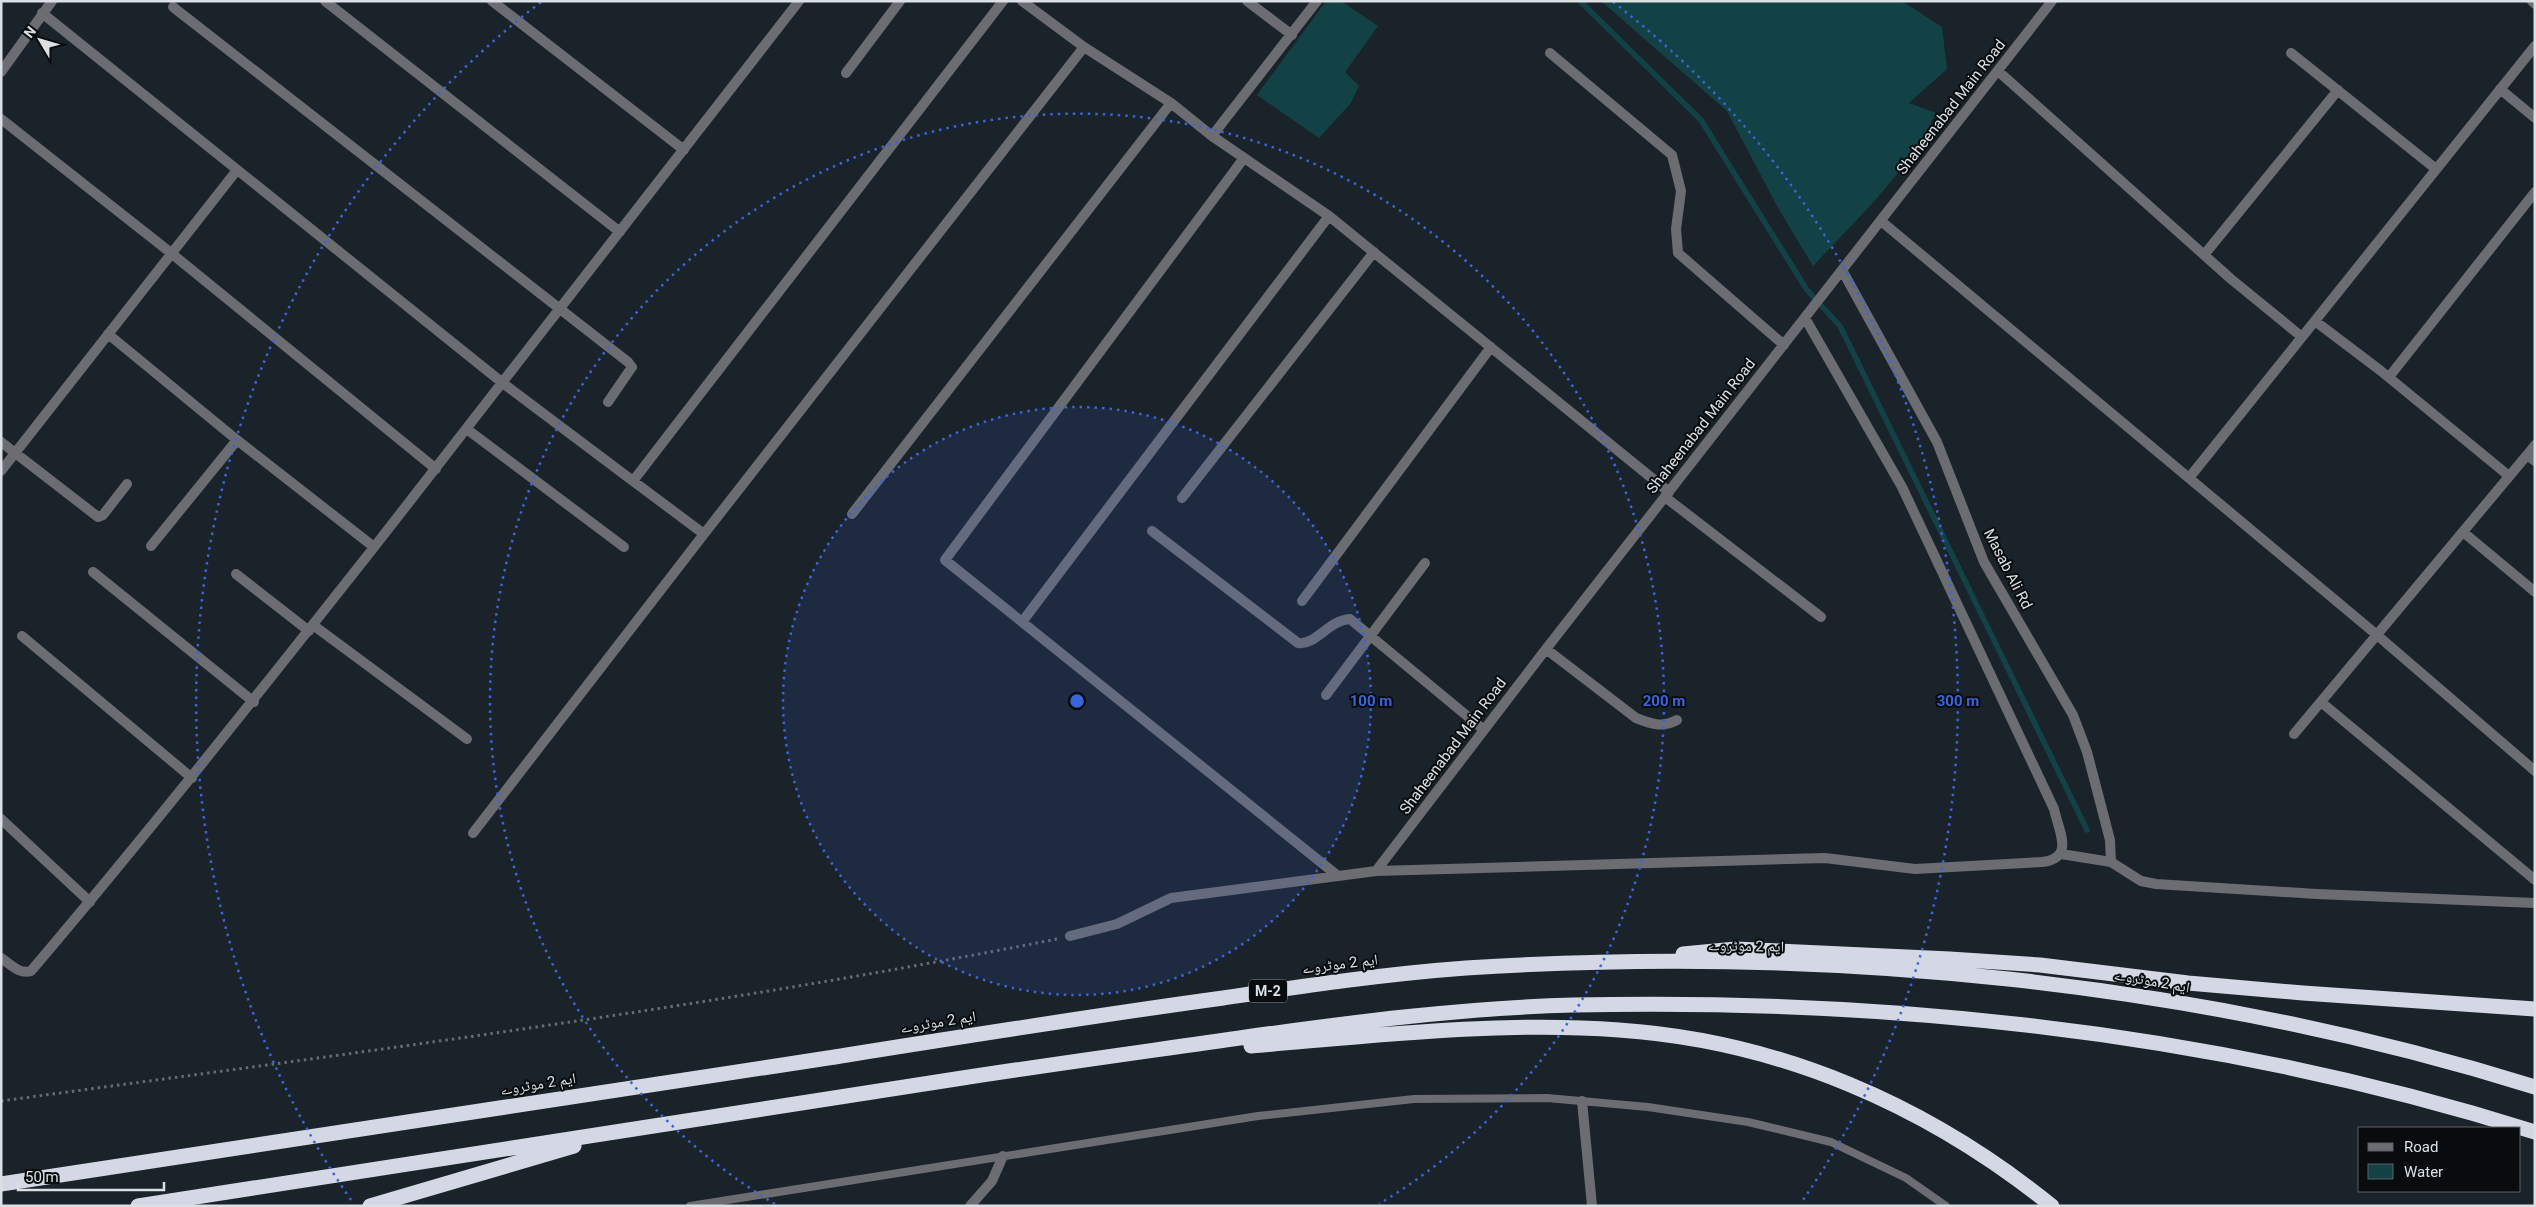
<svg xmlns="http://www.w3.org/2000/svg" width="2536" height="1207" font-family="Roboto,'Noto Naskh Arabic',sans-serif">
<style>
.water{fill:#124245}
.lines{fill:none;stroke-linecap:round;stroke-linejoin:round}
.stream{stroke:#124245;stroke-width:5.5}
.path{stroke:#656c73;stroke-width:3;stroke-dasharray:2.5 4;stroke-linecap:butt}
.service{stroke:#6b6d72;stroke-width:8}
.minor{stroke:#6b6d72;stroke-width:10}
.motorway{stroke:#d4d8e4;stroke-width:15}
.ring{fill:none;stroke:#3a64da;stroke-width:2.5;stroke-dasharray:2.5 5}
.labels{text-anchor:middle;dominant-baseline:central;stroke-width:4;stroke-linejoin:round;paint-order:stroke}
.shield{fill:#080c0f;stroke:#9ca0a5;stroke-width:1}
.shield-label{font-size:14px;font-weight:bold;fill:#dbe0e5}
.street-label{font-size:15px;fill:#dbe0e5;stroke:#080c0f}
.centre{fill:#3a64da;stroke:#080c0f;stroke-width:2.5}
.ring-label{font-size:15px;text-anchor:middle;font-weight:bold;fill:#3a64da;stroke:#080c0f;stroke-width:4;stroke-linejoin:round;paint-order:stroke}
</style>
<rect width="100%" height="100%" fill="#1b232a"/>
<path class="water" d="M 1326,1 L 1341,1 L 1378,26 L 1345,72 L 1359,86 L 1351,103 L 1319,138 L 1257,95 Z
M 1601,1 L 1902,1 L 1942,27 L 1947,69 L 1909,103 L 1936,113 C 1907,173 1858,218 1813,266 L 1778,208 L 1727,111 Z"/>
<g class="lines">
<path class="stream" d="M 1580,1 L 1701,120 L 1807,290 L 1840,326 L 2087,830"/>
<path class="path" d="M 1,1101 C 354,1053 708,1008 1057,939"/>
<path class="service" d="M 690,1206 L 1258,1116 L 1414,1099 L 1547,1098 L 1648,1107 L 1748,1122 L 1831,1142 L 1906,1178 L 1946,1206"/>
<path class="minor" d="M 325,1 L 620,232
M 492,1 L 684,150
M 1022,1 L 1084,47 L 1171,103 L 1212,136 L 1329,216 L 1669,492
M 1247,1 L 1292,35
M 2532,1 L 2535,4
M 173,7 L 628,362 L 632,367 L 608,402
M 42,13 L 504,384 L 633,481 L 1003,1
M 1550,53 L 1672,155 L 1681,191 L 1676,229 L 1678,253 L 1784,345
M 2291,53 L 2436,169
M 1998,71 L 2231,279 L 2302,337
M 1,72 L 52,1
M 846,73 L 900,1
M 2500,89 L 2535,118
M 1,119 L 171,253 L 436,469
M 1212,136 L 1317,1
M 1244,158 L 945,560 L 1338,876
M 1881,221 L 2377,635 L 2535,771
M 2204,255 L 2338,90
M 1842,270 L 1937,442 L 1984,562 L 2073,715 L 2087,752 L 2110,840 L 2111,862
M 2315,321 L 2381,371 L 2509,476
M 108,334 L 237,440 L 374,547
M 2389,377 L 2535,192
M 468,430 L 624,547
M 1,442 L 98,517 L 103,515 L 127,484
M 2527,455 L 2535,445
M 1,471 L 237,170
M 2189,478 L 2535,46
M 633,481 L 704,534 L 1084,47
M 1665,497 L 1821,617
M 1182,498 L 1374,252
M 852,514 L 1171,103
M 1152,531 L 1298,643 C 1315,646 1329,620 1350,619 L 1484,730
M 2463,532 L 2535,592
M 151,546 L 237,440
M 93,572 L 254,702
M 236,574 L 309,631
M 1302,601 L 1491,347
M 1022,622 L 1329,216
M 313,625 L 467,739
M 22,636 L 192,778
M 1546,649 L 1636,718 C 1651,724 1662,728 1677,720
M 1326,695 L 1425,563
M 2321,702 L 2535,880
M 2294,734 L 2527,455 L 2535,461
M 1,819 L 90,902
M 473,833 L 704,534
M 2061,854 L 2111,862 L 2141,881 L 2156,884 L 2317,894 L 2535,903
M 1376,871 L 1546,649 L 2052,1
M 1070,936 L 1117,924 L 1171,898 L 1376,871 L 1825,858 L 1915,869 L 2042,862 C 2075,858 2059,832 2054,809 L 1902,487 L 1805,318
M 1,958 C 10,964 20,975 31,971 C 149,832 262,689 375,546 C 517,365 658,183 799,1
M 1582,1101 L 1592,1206
M 970,1206 L 992,1181 L 1003,1156"/>
<path class="motorway" d="M 1683,954 L 1736,949 L 1950,959 L 2040,965 L 2188,983 L 2303,993 L 2535,1009
M 1251,1046 C 1371,1036 1500,1021 1619,1030 C 1780,1041 1927,1105 2052,1206
M 1,1184 C 277,1142 553,1101 828,1058 C 960,1037 1091,1016 1223,998 C 1304,986 1384,974 1466,968 C 1824,945 2191,980 2535,1087
M 138,1206 C 411,1164 684,1122 956,1079 C 1053,1064 1149,1051 1246,1037 C 1354,1022 1463,1008 1573,1005 C 1898,998 2224,1034 2535,1132
M 370,1206 L 574,1146"/>
</g>
<circle cx="1077" cy="701" r="294" fill="#3a64da" fill-opacity=".12"/>
<g class="ring">
<circle cx="1077" cy="701" r="294"/>
<path d="M775 1204A587 587 0 1 1 1379 1204"/>
<path d="M351 1200A881 881 0 0 1 541 2M1613 2A881 881 0 0 1 1803 1200"/>
</g>
<g class="labels">
<rect class="shield" x="1249" y="979.5" width="38" height="23" rx="4"/>
<g class="shield-label">
<text x="1268" y="991">M-2</text>
</g>
<g class="street-label">
<text transform="translate(1951 107) rotate(-52)">Shaheenabad Main Road</text>
<text transform="translate(1701 426) rotate(-52)">Shaheenabad Main Road</text>
<text transform="translate(2008 569) rotate(63)">Masab Ali Rd</text>
<text transform="translate(1453 746) rotate(-53)">Shaheenabad Main Road</text>
<text transform="translate(1746 946) rotate(1)">ایم 2 موٹروے</text>
<text transform="translate(1340 964) rotate(-7)">ایم 2 موٹروے</text>
<text transform="translate(2152 981) rotate(10)">ایم 2 موٹروے</text>
<text transform="translate(938 1022) rotate(-9)">ایم 2 موٹروے</text>
<text transform="translate(538 1084) rotate(-9)">ایم 2 موٹروے</text>
</g>
</g>
<circle cx="1077" cy="701" r="8" class="centre"/>
<g class="ring-label">
<text x="1371" y="706">100 m</text>
<text x="1664" y="706">200 m</text>
<text x="1958" y="706">300 m</text>
</g>
<rect width="2536" height="1207" fill="none" stroke="#dbe0e5" stroke-width="5"/>
<rect x="2358" y="1127" width="162" height="65" fill="#080c0f" stroke="#5c6165"/>
<rect x="2368" y="1143" width="25" height="8" fill="#6b6d72" stroke="#5c6165"/>
<text x="2404" y="1152" font-size="15" fill="#dbe0e5">Road</text>
<rect x="2368" y="1164" width="25" height="15" fill="#124245" stroke="#5c6165"/>
<text x="2404" y="1177" font-size="15" fill="#dbe0e5">Water</text>
<g transform="translate(40 40) rotate(308)" stroke="#080c0f" stroke-width="4" paint-order="stroke">
<path d="M0-4L9 19L0 12L-9 19Z" fill="#dbe0e5"/>
<text y="-8" font-size="14" font-weight="bold" text-anchor="middle" fill="#dbe0e5">N</text>
</g>
<path d="M18 1182v8h146v-8" fill="none" stroke="#dbe0e5" stroke-width="2.5"/>
<text x="25" y="1182" font-size="15" fill="#dbe0e5" stroke="#080c0f" stroke-width="4" paint-order="stroke">50 m</text>
</svg>
